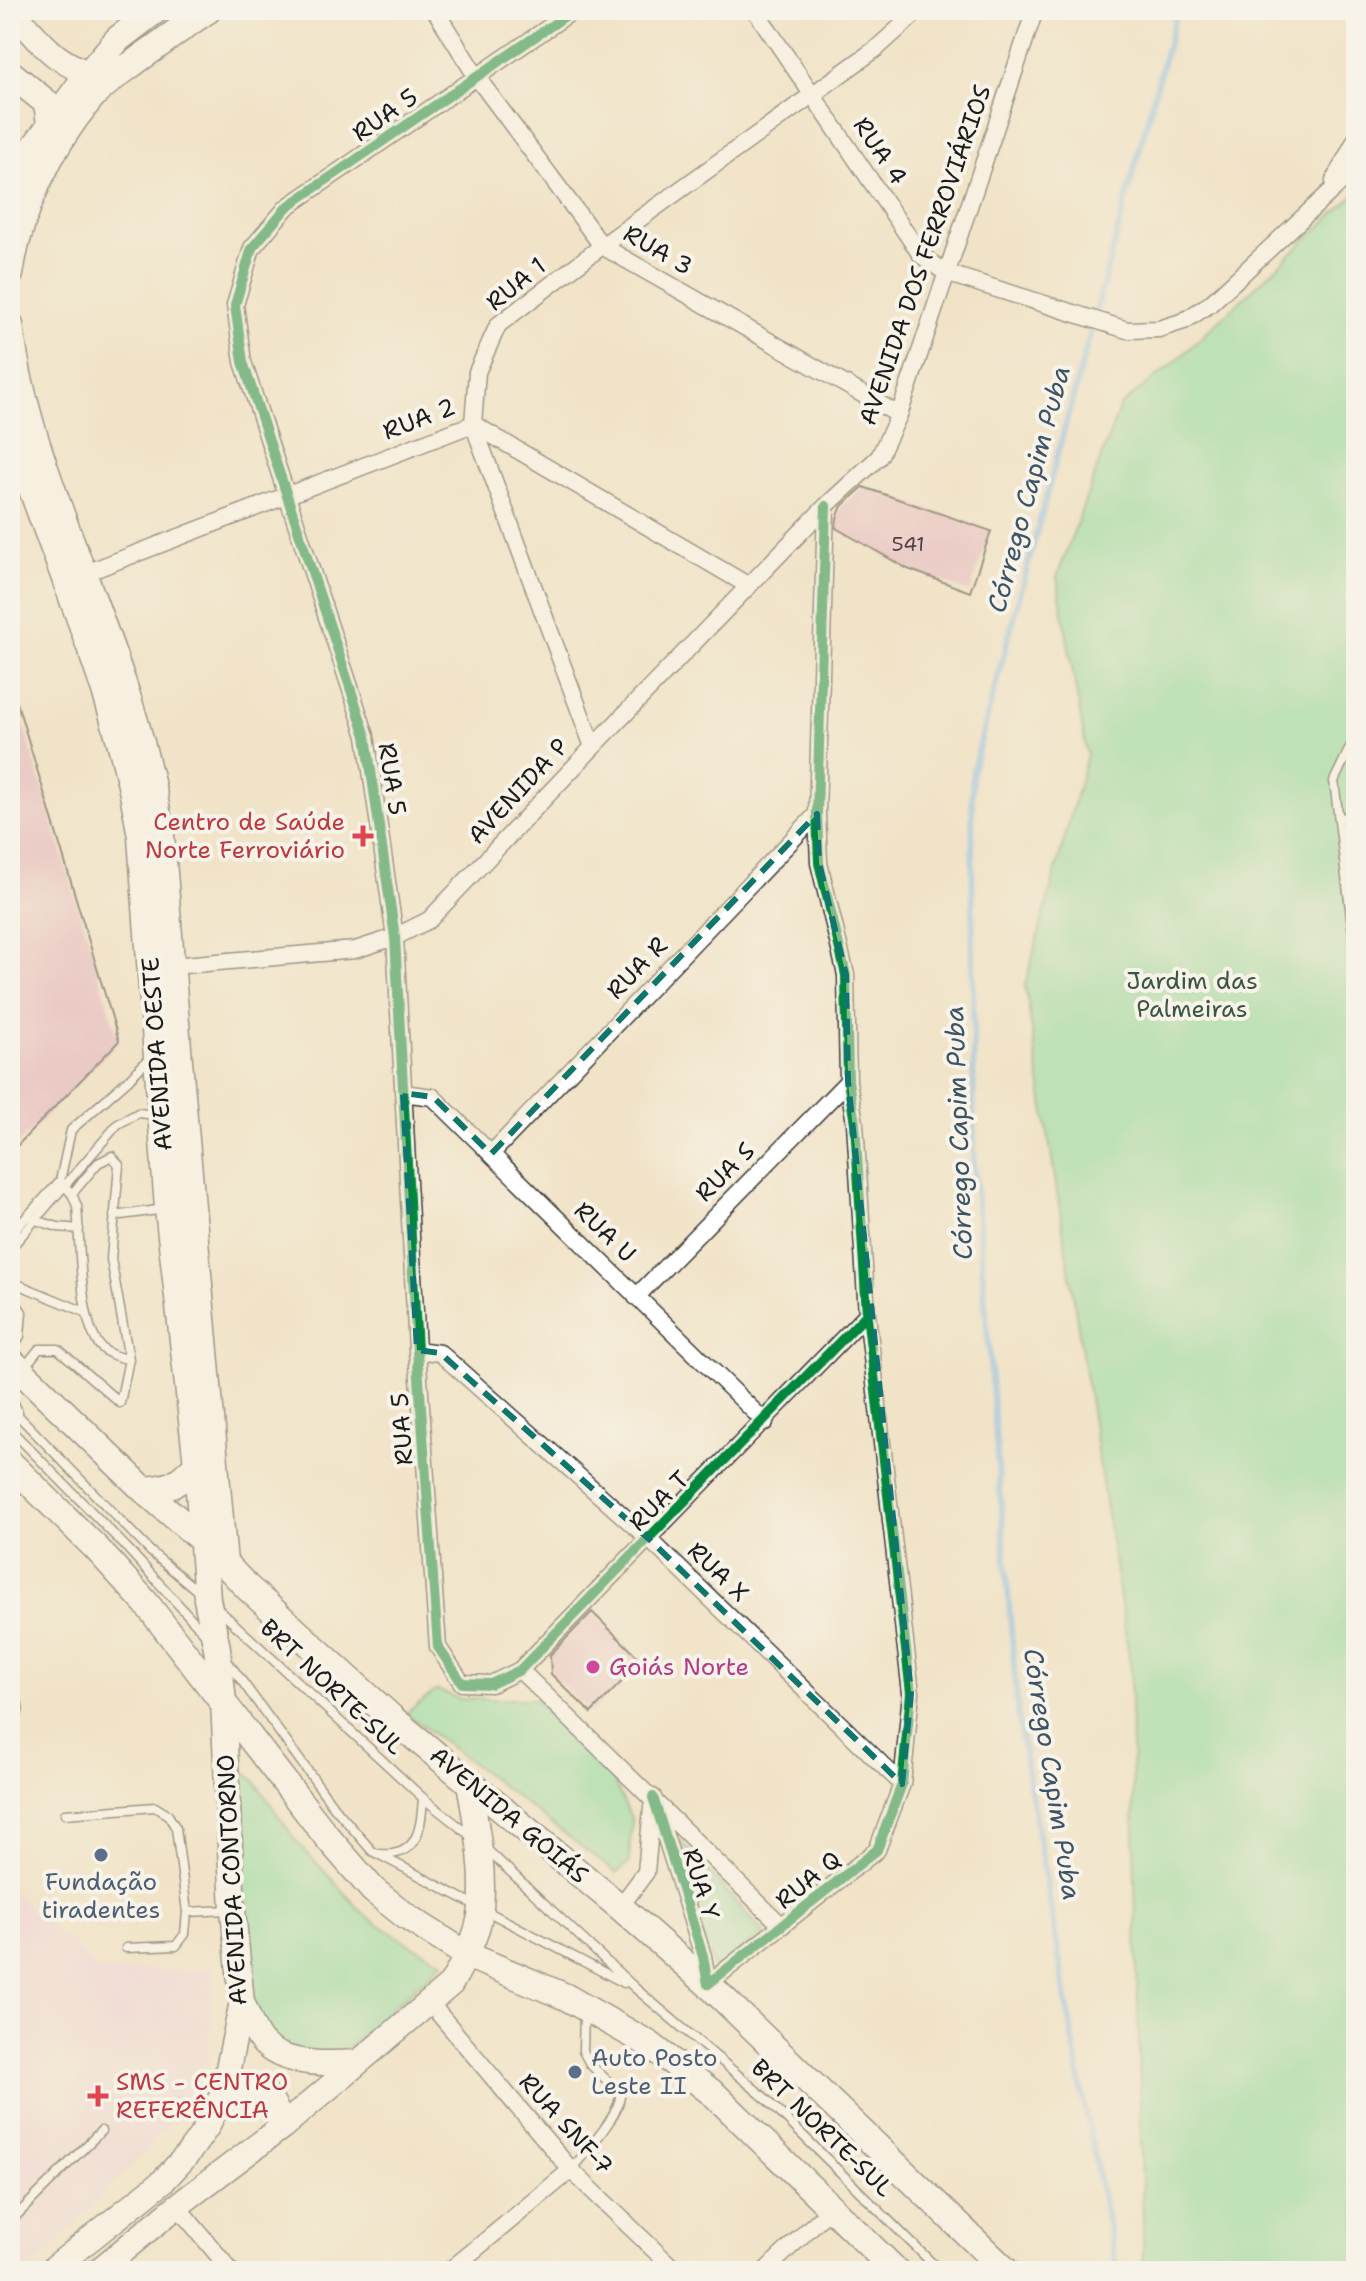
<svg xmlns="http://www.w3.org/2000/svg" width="1366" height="2281" font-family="'Shantell Sans',sans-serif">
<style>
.built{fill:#f1d0e3}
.green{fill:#84dda2;stroke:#507c5f;stroke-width:2}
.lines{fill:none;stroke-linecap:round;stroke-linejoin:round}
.stream{stroke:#7bbaee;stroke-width:6}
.building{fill:#e3abc1}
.lane-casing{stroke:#3c3a36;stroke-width:11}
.street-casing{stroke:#3c3a36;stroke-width:19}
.secondary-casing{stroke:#3c3a36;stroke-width:27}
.primary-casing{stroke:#3c3a36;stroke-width:29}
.lane{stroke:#fff;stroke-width:8}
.street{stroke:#fff;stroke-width:16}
.secondary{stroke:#fff;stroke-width:24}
.primary{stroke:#fff;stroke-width:26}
.cycleway-casing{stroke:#f7f3e8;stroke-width:15}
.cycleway{stroke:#00873e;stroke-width:10}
.marked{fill:none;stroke:#0f766e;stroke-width:6;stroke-dasharray:16 10;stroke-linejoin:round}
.health-dot{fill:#e0444e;stroke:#f7f3e8;stroke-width:3}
.hotel-dot{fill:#d1479c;stroke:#f7f3e8;stroke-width:3}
.service-dot{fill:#5c6f8a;stroke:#f7f3e8;stroke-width:3}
.labels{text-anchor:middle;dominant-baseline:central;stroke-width:8;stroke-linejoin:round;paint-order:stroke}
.number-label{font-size:20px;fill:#4e4045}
.street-label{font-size:24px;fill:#1c1c1c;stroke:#f7f3e8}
.health-label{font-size:24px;fill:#be3a42;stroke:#f7f3e8;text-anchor:end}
.park-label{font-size:24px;fill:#3b5644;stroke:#f7f3e8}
.hotel-label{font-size:24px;fill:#b23c85;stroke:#f7f3e8;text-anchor:start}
.service-label{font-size:24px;fill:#4e5e75;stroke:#f7f3e8}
.water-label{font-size:26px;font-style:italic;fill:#3d5366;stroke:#f7f3e8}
</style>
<rect width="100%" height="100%" fill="#f7f3e8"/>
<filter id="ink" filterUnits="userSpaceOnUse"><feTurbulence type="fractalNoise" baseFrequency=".0125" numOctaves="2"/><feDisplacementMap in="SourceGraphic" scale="16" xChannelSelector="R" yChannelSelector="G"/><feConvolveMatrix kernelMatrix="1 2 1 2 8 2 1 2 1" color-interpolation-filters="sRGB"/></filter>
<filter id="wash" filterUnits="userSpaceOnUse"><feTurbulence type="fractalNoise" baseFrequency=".006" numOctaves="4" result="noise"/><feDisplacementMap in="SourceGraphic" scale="32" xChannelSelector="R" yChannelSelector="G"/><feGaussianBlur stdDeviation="1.8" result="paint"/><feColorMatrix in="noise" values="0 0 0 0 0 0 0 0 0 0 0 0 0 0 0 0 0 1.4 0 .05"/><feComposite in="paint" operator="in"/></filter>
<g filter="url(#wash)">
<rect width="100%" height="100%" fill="#f1e3c8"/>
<path class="built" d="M 10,1890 L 102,1972 L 214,1969 L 208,2062 L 164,2130 L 42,2259 L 26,2271 L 10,2271 Z"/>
<path class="green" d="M 1356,193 L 1356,2271 L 1144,2271 L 1130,1663 L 1025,985 L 1087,755 L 1057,577 L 1120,406 L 1176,361 Z
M 437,1690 L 460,1699 L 535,1699 L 613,1780 L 632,1820 L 629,1863 L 616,1873 L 406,1713 Z
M 231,1758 L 254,1780 L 296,1841 L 366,1916 L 409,1944 L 444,1962 L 345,2050 L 329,2058 L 275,2044 L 251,2012 Z
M 667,1826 L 764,1933 L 715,1972 Z"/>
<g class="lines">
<path class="stream" d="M 1117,2271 L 1082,2092 L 1018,1716 L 974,1163 L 972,773 L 1177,10"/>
</g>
<g id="blocks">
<path class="building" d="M 863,487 L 991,531 L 970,592 L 908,569 L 836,528 L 837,518 L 842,506 Z
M 14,693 L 119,1041 L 10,1153 L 10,694 Z
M 592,1612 L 642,1661 L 591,1713 L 551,1674 L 550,1655 Z"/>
</g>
</g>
<g filter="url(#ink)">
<use href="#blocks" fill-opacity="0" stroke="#3c3a36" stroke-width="2"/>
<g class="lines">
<g class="lane-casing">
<path id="lane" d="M 1356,735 L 1334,781 L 1356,957
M 1339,817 L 1356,819
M 60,1181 L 72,1194 L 77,1206 C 80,1238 79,1325 101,1347 C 107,1354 120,1358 129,1359 L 111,1259 L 119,1165 L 112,1156 L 98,1163 L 72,1194
M 114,1216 L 165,1209
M 32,1219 L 58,1227 L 79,1229
M 10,1235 L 60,1181 L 71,1130 L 128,1080 L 152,1056
M 10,1249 L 118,1124 L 138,1113 L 156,1115
M 10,1281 L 85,1312
M 10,1294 L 22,1312 L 20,1336 L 10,1353
M 23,1369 L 39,1349 L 58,1349 L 120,1403 L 129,1359
M 10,1394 L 18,1412
M 10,1407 L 151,1552 L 200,1593
M 10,1429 L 127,1548 L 207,1636
M 216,1607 L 423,1798 L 471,1836
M 228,1662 L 334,1807 L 372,1851 L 624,1983
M 10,1693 C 24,1705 18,1716 10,1730
M 65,1814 L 155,1807 L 168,1815 L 176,1828 L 187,1912 L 185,1934 L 176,1946 L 126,1948
M 484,1847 L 635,1988 L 764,2097 L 940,2271
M 380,1854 C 419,1858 421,1826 423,1798
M 187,1912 L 229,1910
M 571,2170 C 584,2153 622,2114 620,2093 L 590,2064 L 583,2051 L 584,2012
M 10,2222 L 101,2131"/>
</g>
<g class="street-casing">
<path id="street" d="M 435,10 L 476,76 L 602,246 L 899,415
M 574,10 L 287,207 L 252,248 L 235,305 L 243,362 L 366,736 L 395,937 L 417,1350 L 438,1647 L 462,1683 L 491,1684 L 520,1670 L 867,1314
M 755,10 L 921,255 L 946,273 L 1127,330 L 1159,329 L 1184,321 L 1210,304 L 1356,168
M 1334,181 L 1356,139
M 83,574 L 473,424 L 749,586
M 593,747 L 473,424 L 477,372 L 498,325 L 602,246 L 877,48 L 919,10
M 172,966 L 355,950 L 395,937 L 429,920 L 593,747 L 826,506 L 879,457 L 899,415 L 1035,10
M 403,1093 L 433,1097 L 765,1422
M 491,1154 L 817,814
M 636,1297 L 848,1081
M 417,1350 L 440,1353 L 649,1539 L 902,1784
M 520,1670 L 782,1926
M 653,1797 L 703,1956 L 708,1984 L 877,1850 L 902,1784 L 911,1693 L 867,1314 L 855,1123 L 848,1081 L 846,975 L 819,863 L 817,814 L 826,506
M 620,1907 L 646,1872 L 652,1807
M 429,2002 L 571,2170 L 676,2271
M 177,2206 L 231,2271
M 449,2271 L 571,2170
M 765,2271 L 831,2208"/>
</g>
<g class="secondary-casing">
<path id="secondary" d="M 16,10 L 18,17 C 47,50 62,68 106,78
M 242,2002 C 248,2014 252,2030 261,2041 C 282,2066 327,2064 356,2062
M 223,2092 C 260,2079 272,2092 282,2127
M 50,2271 L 163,2181 L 187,2155 L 207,2127 L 223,2092 L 242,2002 L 233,1910 L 223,1701
M 98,2271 L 177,2206 L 282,2127 L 451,1984 C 464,1961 479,1934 481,1908 C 485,1866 476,1824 469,1783"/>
</g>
<g class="primary-casing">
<path id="primary" d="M 10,25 L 18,17
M 10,73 L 47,103 L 50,124
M 10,201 L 24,161 L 88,74 L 118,39 L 156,10
M 10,274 C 19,211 50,147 91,98 C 105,82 126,69 143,56 C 165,41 186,24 208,10
M 10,325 C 18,395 41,459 65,525 C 103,627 145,728 161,835 L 180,1073 L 224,1563
M 10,426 C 54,562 119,695 141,837 L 168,1209 L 197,1464 L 207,1599 L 217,1648 L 223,1701
M 10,1360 L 144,1490 L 202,1540 L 248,1588 L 394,1720 L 620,1907 L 708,1984 L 1006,2271
M 10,1463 L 98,1550 L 146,1603 L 327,1837 L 373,1890 L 407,1917 L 467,1955 L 566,1997 L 649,2044 L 715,2095 L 896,2271
M 144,1490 C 172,1488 178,1484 197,1464"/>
</g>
<use href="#lane" class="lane"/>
<use href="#street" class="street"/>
<use href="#secondary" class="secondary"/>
<use href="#primary" class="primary"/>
<g class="cycleway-casing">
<path id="cycleway" d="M 574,10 L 287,207 L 252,248 L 235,305 L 243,362 L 366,736 L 395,937 L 417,1350 L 438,1647 L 462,1683 L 491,1684 L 520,1670 L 867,1314
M 653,1797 L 703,1956 L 708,1984 L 877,1850 L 902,1784 L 911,1693 L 867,1314 L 855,1123 L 848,1081 L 846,975 L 819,863 L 817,814 L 826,506"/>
</g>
<use href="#cycleway" class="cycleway"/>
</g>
</g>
<path d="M0 0H1366V2281H0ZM 817,814 L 819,863 L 846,975 L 848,1081 L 911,1693 L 902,1784 L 649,1539 L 440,1353 L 417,1350 L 403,1093 L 433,1097 L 491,1154 Z" fill="#f1e3c8" fill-opacity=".55" fill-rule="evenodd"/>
<path class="marked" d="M 817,814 L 819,863 L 846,975 L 848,1081 L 911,1693 L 902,1784 L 649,1539 L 440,1353 L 417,1350 L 403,1093 L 433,1097 L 491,1154 Z"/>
<g class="health-dot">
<path d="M359 824h8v8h8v8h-8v8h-8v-8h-8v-8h8z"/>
<path d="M94 2084h8v8h8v8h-8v8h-8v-8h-8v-8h8z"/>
</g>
<circle class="hotel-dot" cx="593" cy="1667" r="8"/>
<g class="service-dot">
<circle cx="101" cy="1855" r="8"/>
<circle cx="575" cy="2072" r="8"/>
</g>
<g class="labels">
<g class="number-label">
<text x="908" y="544">541</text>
</g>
<g class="street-label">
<text transform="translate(385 115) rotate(-35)">RUA 5</text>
<text transform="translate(880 151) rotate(56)">RUA 4</text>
<text transform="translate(658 250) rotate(30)">RUA 3</text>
<text transform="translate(925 255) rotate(-71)">AVENIDA DOS FERROVIÁRIOS</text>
<text transform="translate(516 284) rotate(-39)">RUA 1</text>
<text transform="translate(419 419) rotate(-21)">RUA 2</text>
<text transform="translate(392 779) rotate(81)">RUA 5</text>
<text transform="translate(518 791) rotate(-47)">AVENIDA P</text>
<text transform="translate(637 968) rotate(-46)">RUA R</text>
<text transform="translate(157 1054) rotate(-94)">AVENIDA OESTE</text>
<text transform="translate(725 1172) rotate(-45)">RUA S</text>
<text transform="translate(605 1232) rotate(44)">RUA U</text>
<text transform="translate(402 1429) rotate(-94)">RUA 5</text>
<text transform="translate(659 1501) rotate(-45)">RUA T</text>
<text transform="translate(718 1572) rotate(44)">RUA X</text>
<text transform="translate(332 1687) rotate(43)">BRT NORTE-SUL</text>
<text transform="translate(509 1815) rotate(40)">AVENIDA GOIÁS</text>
<text transform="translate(232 1880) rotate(-93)">AVENIDA CONTORNO</text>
<text transform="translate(808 1880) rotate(-39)">RUA Q</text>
<text transform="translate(701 1884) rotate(73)">RUA Y</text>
<text transform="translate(566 2124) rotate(48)">RUA SNF-7</text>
<text transform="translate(822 2128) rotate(44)">BRT NORTE-SUL</text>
</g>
<g class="health-label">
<text x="345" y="822">Centro de Saúde<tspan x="345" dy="28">Norte Ferroviário</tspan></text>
<text x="116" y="2082" text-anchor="start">SMS - CENTRO<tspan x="116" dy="28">REFERÊNCIA</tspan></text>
</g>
<g class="park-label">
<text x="1192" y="981">Jardim das<tspan x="1192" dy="28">Palmeiras</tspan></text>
</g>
<g class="hotel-label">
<text x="609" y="1667">Goiás Norte</text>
</g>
<g class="service-label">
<text x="101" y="1882">Fundação<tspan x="101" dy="28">tiradentes</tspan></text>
<text x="591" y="2058" text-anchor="start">Auto Posto<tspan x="591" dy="28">Leste II</tspan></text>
</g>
<g class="water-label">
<text transform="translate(1028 489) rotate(-75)">Córrego Capim Puba</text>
<text transform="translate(958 1133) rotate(-92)">Córrego Capim Puba</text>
<text transform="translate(1053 1774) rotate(81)">Córrego Capim Puba</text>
</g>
</g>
<rect width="1366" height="2281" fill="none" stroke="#f7f3e8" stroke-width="40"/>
</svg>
